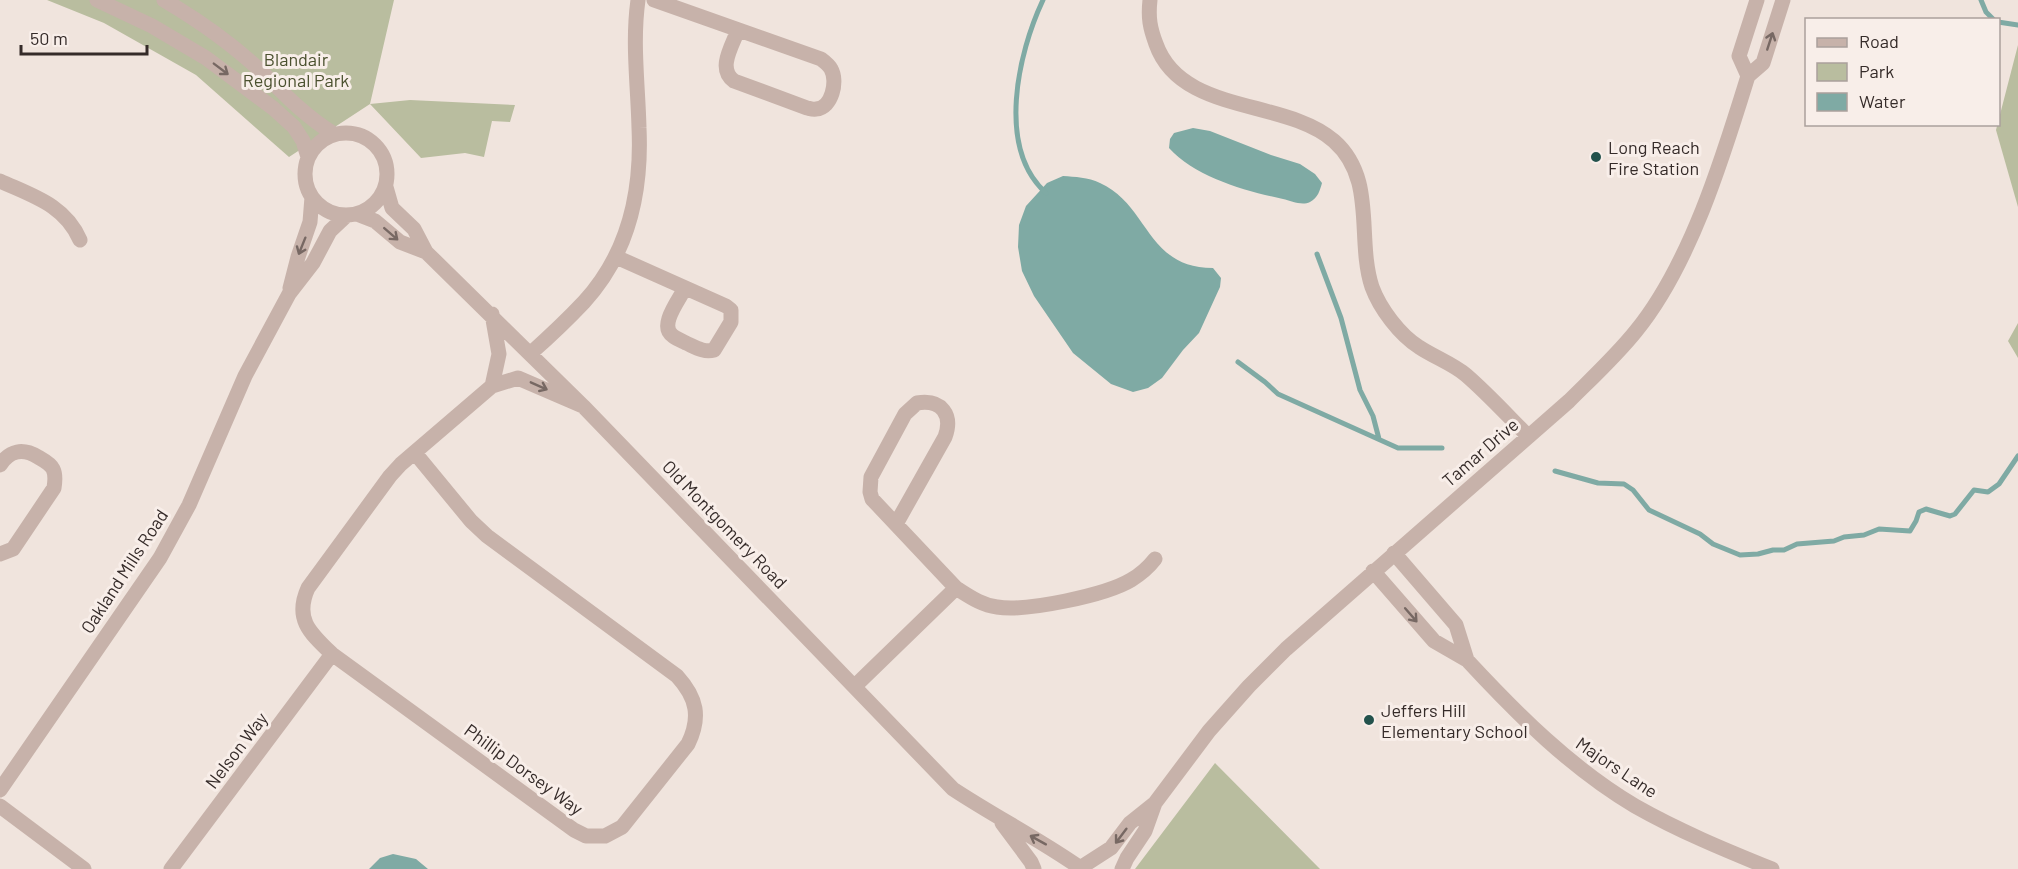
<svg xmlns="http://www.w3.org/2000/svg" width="2018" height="869" font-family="Barlow,sans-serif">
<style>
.green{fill:#b9bd9f}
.water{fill:#7faaa4}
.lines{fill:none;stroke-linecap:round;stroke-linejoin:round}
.stream{stroke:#7faaa4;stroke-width:5}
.minor{stroke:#c7b2aa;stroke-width:15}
.oneway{stroke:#776863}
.poi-dot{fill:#23524c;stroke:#f8eee9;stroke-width:2}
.labels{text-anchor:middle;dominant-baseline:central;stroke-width:6;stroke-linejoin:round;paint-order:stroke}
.park-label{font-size:18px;fill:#4b512f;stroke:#f8eee9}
.poi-label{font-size:18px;fill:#352b29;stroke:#f8eee9;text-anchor:start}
.street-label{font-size:18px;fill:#352b29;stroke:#f8eee9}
</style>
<rect width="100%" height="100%" fill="#f0e4dd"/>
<path class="green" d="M 47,0 L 394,0 L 370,104 L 410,100 L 515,105 L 510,122 L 492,121 L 484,157 L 465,153 L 421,158 L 370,104 L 289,157 L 196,75 L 104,23 Z
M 2018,45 L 2018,207 L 1996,130 Z
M 2018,323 L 2018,358 L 2008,341 Z
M 1215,763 L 1320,869 L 1135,869 Z"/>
<path class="water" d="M 1193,128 L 1210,131 L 1271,155 L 1300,164 L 1315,174 L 1322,183 C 1320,190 1318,198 1310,202 C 1302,206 1291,201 1283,199 C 1245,191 1195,177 1169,148 L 1170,139 L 1174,133 Z
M 1063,176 C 1075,177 1088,177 1100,183 C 1149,205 1146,268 1213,268 L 1221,278 L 1220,287 L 1199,333 L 1183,350 L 1162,378 L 1148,388 L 1133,392 L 1111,384 L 1073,353 L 1034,296 L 1022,271 L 1018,247 L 1019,225 L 1026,206 L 1047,183 Z
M 393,854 L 416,859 L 428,869 L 369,869 L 380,858 Z"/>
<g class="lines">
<path class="stream" d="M 1043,0 C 1018,53 996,148 1046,193
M 1981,0 L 1986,12 L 1994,20
M 1998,22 L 2018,25
M 1317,254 L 1341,318 L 1360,390 L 1373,416 L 1379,439
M 1238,362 L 1265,382 L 1278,394 L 1398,448 L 1442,448
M 1555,471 L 1598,483 L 1624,484 L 1633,490 L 1649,510 L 1700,534 L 1713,544 L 1740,555 L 1758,554 L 1773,550 L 1784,550 L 1797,544 L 1834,541 L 1844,537 L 1864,535 L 1879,529 L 1910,531 L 1916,521 L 1919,512 L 1926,509 L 1950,516 L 1955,514 L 1974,490 L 1988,492 L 1999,484 L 2018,456"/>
<path class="minor" d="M 97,0 L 152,26 L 206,58 L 273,108 L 294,127 L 303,141 L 308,157
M 164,0 C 198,20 232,44 261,71 C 284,94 306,117 334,134
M 654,0 L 821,59 C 825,62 829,65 831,69 C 838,81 832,108 816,109 C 814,110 808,108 807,108 L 734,81 C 717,69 732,46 738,30
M 1150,0 C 1148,18 1150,28 1156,44 C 1181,115 1285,98 1334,141 C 1377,179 1356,238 1372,287 C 1380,309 1400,335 1419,347 C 1434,357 1453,364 1466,375 C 1488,394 1508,416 1528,436
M 1748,76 L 1739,56 L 1757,0
M305 174a41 41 0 1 1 82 0a41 41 0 1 1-82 0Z
M 0,181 C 33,196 65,205 80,240
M 386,187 L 392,208 L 414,229 L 426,252 L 583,406 L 953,789 C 994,816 1037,838 1076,865
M 357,214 L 375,221 L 400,242 L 426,252
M 616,257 L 726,306 L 731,310 L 731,322 L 714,350 C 704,353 695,347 686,343 C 682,341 677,339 673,336 C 658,326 679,300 685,288
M 290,288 L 298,257 L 310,222 L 312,197
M 492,314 L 499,354 L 492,386
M 531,353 C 549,337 567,320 584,302 C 628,254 642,192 639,128 C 638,85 632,43 638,0
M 415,453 L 471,521 L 487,536 L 677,676 C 697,698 701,717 688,744 L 622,827 L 605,836 L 586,836 L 574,830 L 332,654 C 310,633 294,619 308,588 L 390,476 L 401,464 L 492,386 L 518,378 L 583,406
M 0,465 C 10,450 23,448 38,457 C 43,460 50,463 53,469 C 56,475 55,482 54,488 L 13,549 L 0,554
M 1373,571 L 1434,641 L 1467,660 L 1456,625 L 1394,553
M 956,588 C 969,596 981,605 997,607 C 1026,612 1106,595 1131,580 C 1141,574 1148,568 1155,559
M 1467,660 C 1518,715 1571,768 1635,806 C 1679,831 1725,850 1772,869
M 855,686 L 956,588 L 872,499 L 870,492 L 871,477 L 905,414 L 917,403 C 942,399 953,415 945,437 L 896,524
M 0,790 L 160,558 L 189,505 L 245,376 L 289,294 L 313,263 L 330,231 L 347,215
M 0,806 L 84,869
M 1002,823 L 1031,862 L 1034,869
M 1083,866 L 1111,848 L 1130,823 L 1155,803 L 1209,731 L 1249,686 L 1286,649 L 1569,401 C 1592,378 1616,356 1636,331 C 1690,265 1723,157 1748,76 L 1763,63 L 1783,0
M 171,869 L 332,654
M 1122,869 L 1127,858 L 1145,831 L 1155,803"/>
</g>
<defs><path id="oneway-shaft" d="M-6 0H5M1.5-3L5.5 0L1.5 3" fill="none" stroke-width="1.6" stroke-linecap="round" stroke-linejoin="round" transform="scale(1.5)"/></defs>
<g class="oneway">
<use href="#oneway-shaft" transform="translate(1770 41) rotate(-72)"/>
<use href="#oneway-shaft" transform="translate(221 69) rotate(37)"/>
<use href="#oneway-shaft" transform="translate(391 234) rotate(41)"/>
<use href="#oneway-shaft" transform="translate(302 246) rotate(112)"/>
<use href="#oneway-shaft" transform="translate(539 386) rotate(24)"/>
<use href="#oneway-shaft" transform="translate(1411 615) rotate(49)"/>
<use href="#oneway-shaft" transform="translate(1121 836) rotate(127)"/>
<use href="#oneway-shaft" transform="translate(1038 840) rotate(-151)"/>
</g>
<g class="poi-dot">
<circle cx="1596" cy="157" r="6"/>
<circle cx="1369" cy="720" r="6"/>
</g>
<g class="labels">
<g class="park-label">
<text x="296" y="59">Blandair<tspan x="296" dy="21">Regional Park</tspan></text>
</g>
<g class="poi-label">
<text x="1608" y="147">Long Reach<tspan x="1608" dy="21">Fire Station</tspan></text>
<text x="1381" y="710">Jeffers Hill<tspan x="1381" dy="21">Elementary School</tspan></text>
</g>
<g class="street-label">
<text transform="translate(1480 452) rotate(-41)">Tamar Drive</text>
<text transform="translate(725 524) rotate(46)">Old Montgomery Road</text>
<text transform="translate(124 571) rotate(-57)">Oakland Mills Road</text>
<text transform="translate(236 750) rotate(-53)">Nelson Way</text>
<text transform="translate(1617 767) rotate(34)">Majors Lane</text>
<text transform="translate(524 769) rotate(36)">Phillip Dorsey Way</text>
</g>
</g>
<rect x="1805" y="18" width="195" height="108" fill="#f8eee9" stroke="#aaa09c" stroke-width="1.5"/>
<rect x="1817" y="38" width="30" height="9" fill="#c7b2aa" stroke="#aaa09c" stroke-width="1.5"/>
<text x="1859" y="48" font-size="18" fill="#352b29">Road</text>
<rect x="1817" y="63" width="30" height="18" fill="#b9bd9f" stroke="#aaa09c" stroke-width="1.5"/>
<text x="1859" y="78" font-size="18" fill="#352b29">Park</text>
<rect x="1817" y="93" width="30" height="18" fill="#7faaa4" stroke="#aaa09c" stroke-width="1.5"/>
<text x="1859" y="108" font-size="18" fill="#352b29">Water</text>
<path d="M21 45v9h126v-9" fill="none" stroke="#352b29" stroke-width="3"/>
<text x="30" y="45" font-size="18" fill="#352b29" stroke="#f8eee9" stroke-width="4.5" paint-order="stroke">50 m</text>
</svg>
